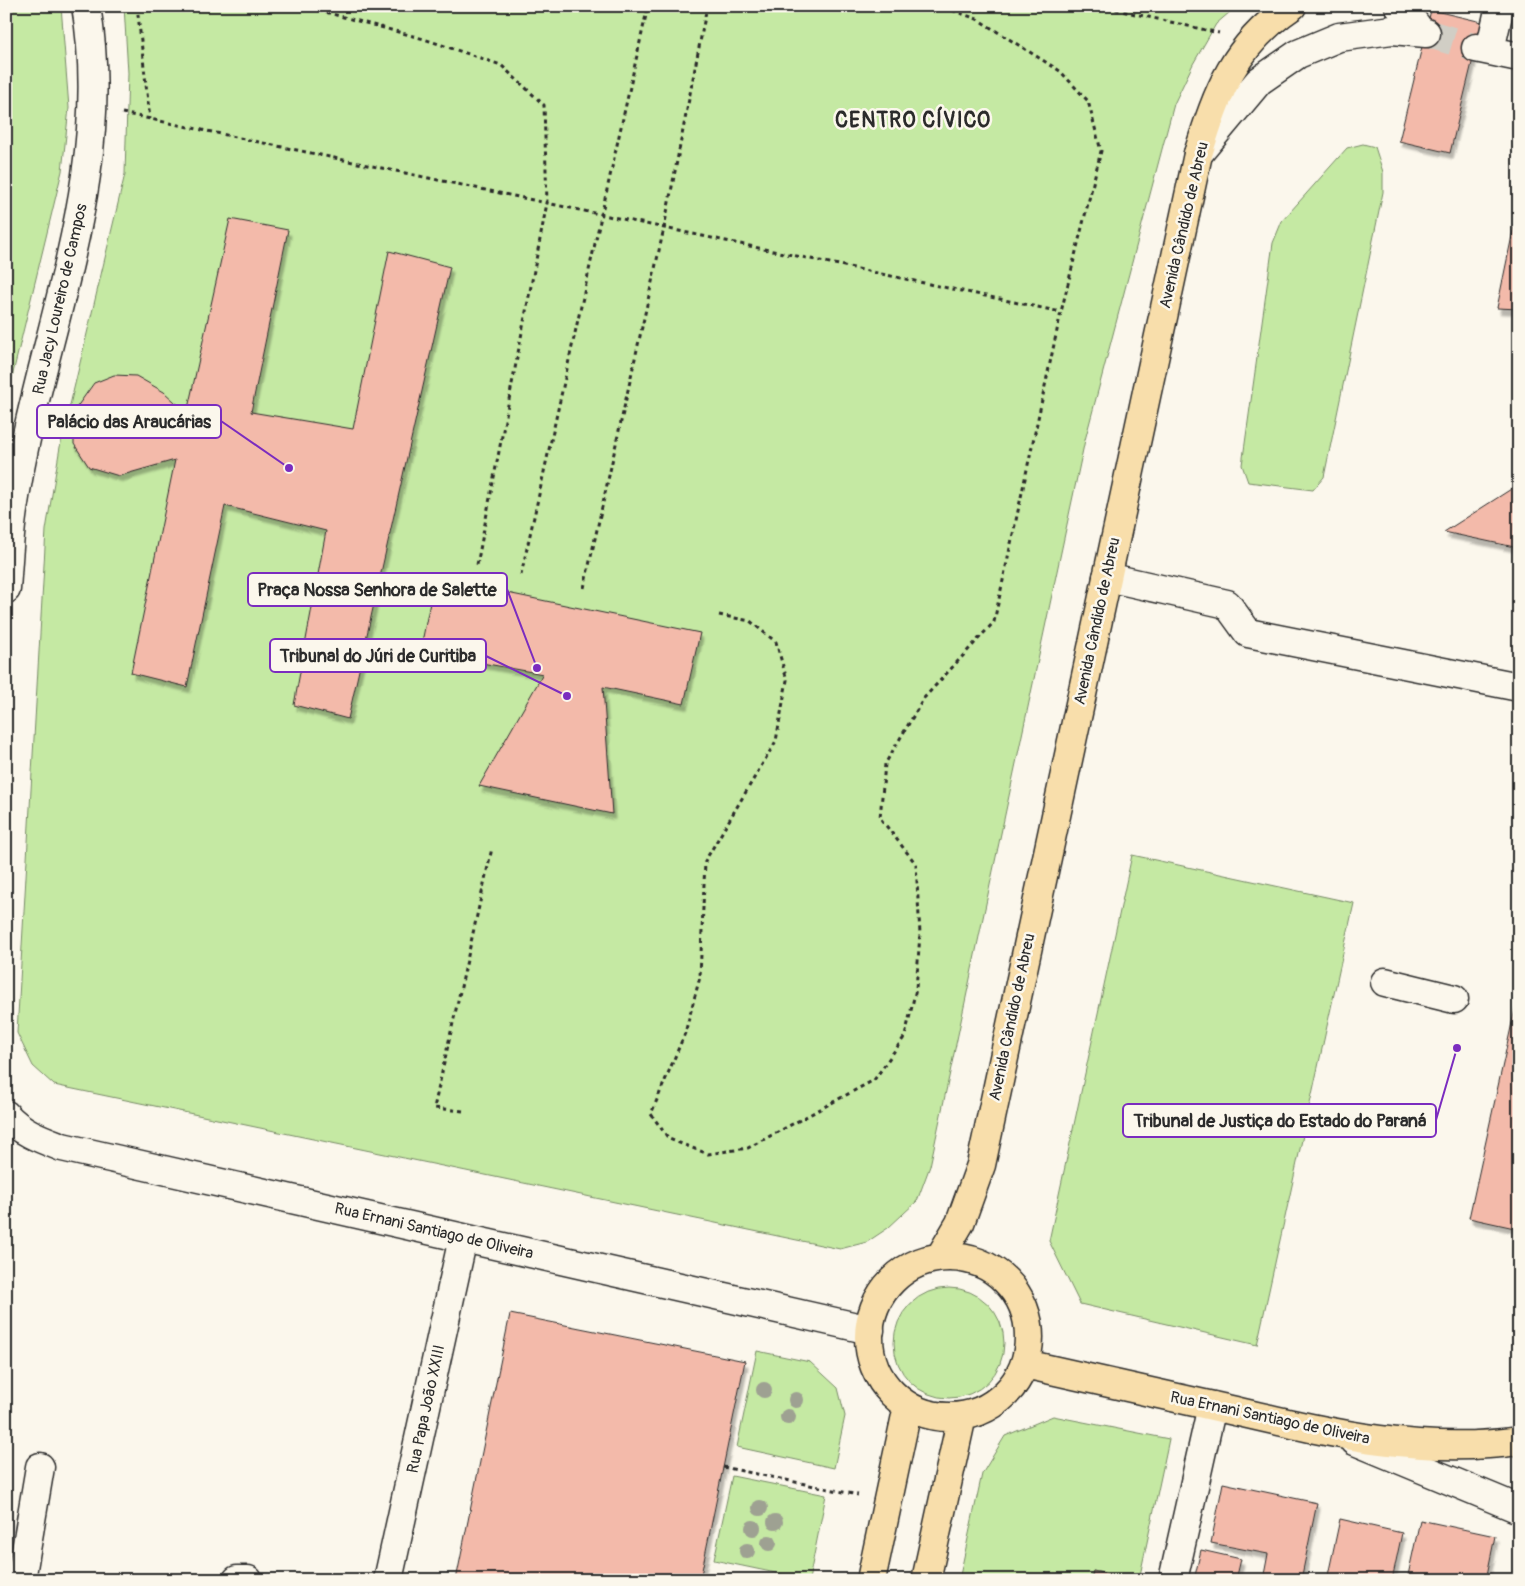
<svg xmlns="http://www.w3.org/2000/svg" width="1525" height="1586" font-family="Pangolin,sans-serif">
<style>
.green{fill:#c5e9a3;stroke:#788a67}
.building{fill:#f3baaa;stroke:#2b2b2b;filter:url(#shadow)}
.lines{fill:none;stroke-linecap:round;stroke-linejoin:round}
.minor-tunnel{stroke:#d1cec5;stroke-width:28;stroke-dasharray:28 14;stroke-linecap:butt}
.minor-casing{stroke:#2b2b2b;stroke-width:31}
.major-casing{stroke:#2b2b2b;stroke-width:31}
.path{stroke:#2b2b2b;stroke-width:3;stroke-dasharray:4 4;stroke-linecap:butt}
.minor{stroke:#fbf7ec;stroke-width:28}
.major{stroke:#f8deab;stroke-width:28}
.tree{fill:#9ea192}
.labels{text-anchor:middle;dominant-baseline:central;stroke-width:5;stroke-linejoin:round;paint-order:stroke}
.street-label{font-size:16px;fill:#2b2b2b;stroke:#fbf7ec}
.district-label{font-size:21px;font-weight:bold;letter-spacing:1px;fill:#2b2b2b;stroke:#fbf7ec}
.leader{fill:none;stroke:#7b2cbf;stroke-width:2}
.callout-dot{fill:#7b2cbf;stroke:#fbf7ec;stroke-width:2}
.callout{fill:#fbf7ec;stroke:#7b2cbf;stroke-width:2}
.callout-label{font-size:18px;text-anchor:middle;font-weight:bold;fill:#2b2b2b}
</style>
<defs>
<filter id="shadow"><feDropShadow dx="3" dy="5.5" stdDeviation="1" flood-color="#0004"/></filter>
</defs>
<rect width="100%" height="100%" fill="#fbf7ec"/>
<filter id="ink" filterUnits="userSpaceOnUse"><feTurbulence type="fractalNoise" baseFrequency=".02" numOctaves="2"/><feDisplacementMap in="SourceGraphic" scale="10" xChannelSelector="R" yChannelSelector="G"/><feConvolveMatrix kernelMatrix="1 2 1 2 8 2 1 2 1" color-interpolation-filters="sRGB"/></filter>
<g filter="url(#ink)">
<path class="green" d="M 6,6 L 61,6 L 69,108 L 62,171 L 6,402 Z
M 124,6 L 1237,6 L 1216,24 L 1193,64 L 1174,104 L 1153,183 L 1085,440 L 930,1166 L 917,1201 L 888,1228 L 867,1242 L 840,1249 L 54,1085 L 33,1066 L 17,1033 L 46,530 L 60,447 L 125,174 L 128,73 Z
M 1363,144 L 1375,147 L 1383,172 L 1383,192 L 1324,477 L 1313,490 L 1248,482 L 1242,465 L 1273,243 L 1282,221 L 1347,148 Z
M 1132,855 L 1354,903 L 1257,1345 L 1080,1304 L 1049,1241 Z
M894 1343a55 55 0 1 1 110 0a55 55 0 1 1-110 0Z
M 757,1351 L 810,1362 L 838,1388 L 845,1416 L 834,1468 L 737,1447 Z
M 1053,1416 L 1169,1439 L 1139,1580 L 1093,1571 L 1091,1580 L 959,1580 L 982,1474 L 1005,1436 Z
M 732,1476 L 826,1495 L 809,1580 L 714,1560 Z"/>
<path class="building" d="M 1431,10 L 1482,22 L 1450,153 L 1399,141 Z
M 1519,202 L 1519,309 L 1497,308 Z
M 230,219 L 288,230 L 251,412 L 353,429 L 389,251 L 450,267 L 348,719 L 294,705 L 326,531 L 225,506 L 187,687 L 131,673 L 175,460 L 119,476 L 89,467 L 74,444 L 74,411 L 94,383 L 114,375 L 136,376 L 164,392 L 187,413 Z
M 1519,484 L 1519,548 L 1444,532 Z
M 435,578 L 700,633 L 684,704 L 603,687 L 612,814 L 479,786 L 543,674 L 420,652 Z
M 1519,991 L 1519,1229 L 1469,1218 Z
M 510,1314 L 745,1361 L 700,1580 L 456,1580 Z
M 1223,1483 L 1317,1503 L 1301,1580 L 1263,1580 L 1268,1554 L 1211,1543 Z
M 1340,1519 L 1402,1533 L 1392,1580 L 1327,1580 Z
M 1420,1520 L 1495,1536 L 1486,1580 L 1407,1580 Z
M 1201,1550 L 1241,1559 L 1236,1580 L 1194,1580 Z
M 1093,1571 L 1134,1580 L 1091,1580 Z"/>
<g class="lines">
<path class="minor-tunnel" d="M 1426,33 L 1476,48"/>
<g class="minor-casing">
<path id="minor" d="M 1399,6 L 1405,10 L 1421,32
M 1476,48 L 1519,57
M 1490,50 L 1500,6
M 1198,154 L 1259,81 L 1298,54 L 1339,37 L 1392,30 L 1426,33
M 1107,577 L 1227,604 L 1248,633 L 1519,687
M 6,589 C 8,563 9,536 13,510 C 37,341 116,181 86,6
M 1385,982 L 1454,999
M 6,1115 C 21,1132 41,1139 62,1147 L 870,1330
M 1355,1441 L 1519,1509
M 21,1580 L 40,1467
M 237,1580 L 248,1580
M 388,1580 L 463,1238
M 1173,1580 L 1212,1406"/>
</g>
<g class="major-casing">
<path id="major" d="M 940,1257 L 960,1223 L 981,1165 L 1198,154 C 1218,90 1234,45 1292,6
M869 1337a80 80 0 1 1 160 0a80 80 0 1 1-160 0Z
M 1025,1364 C 1095,1380 1165,1396 1235,1411 C 1330,1433 1421,1455 1519,1441
M 871,1580 L 908,1406
M 926,1580 L 962,1416"/>
</g>
<path class="path" d="M 137,6 L 150,119
M 303,6 L 424,39 L 501,65 L 544,105 L 547,203 L 477,565
M 1100,6 L 1219,33
M 122,113 L 1061,312
M 521,575 L 648,6
M 584,588 L 664,228 L 707,6
M 719,615 L 750,621 L 776,642 L 787,680 L 776,741 L 705,861 L 700,977 L 685,1033 L 651,1114 L 669,1139 L 708,1154 L 748,1148 L 874,1080 L 905,1036 L 916,989 L 920,934 L 916,864 L 880,818 L 885,764 L 924,698 L 994,622 L 1061,312 L 1101,151 L 1088,101 L 1060,71 L 977,19 L 940,6
M 463,1111 L 434,1108 L 492,848
M 723,1467 L 858,1495
M 700,1578 L 708,1580"/>
<use href="#minor" class="minor"/>
<use href="#major" class="major"/>
</g>
<g class="tree">
<circle cx="764" cy="1390" r="8"/>
<circle cx="796" cy="1400" r="8"/>
<circle cx="788" cy="1417" r="8"/>
<circle cx="760" cy="1508" r="8"/>
<circle cx="775" cy="1522" r="8"/>
<circle cx="753" cy="1528" r="8"/>
<circle cx="769" cy="1543" r="8"/>
<circle cx="747" cy="1551" r="8"/>
</g>
</g>
<g class="labels">
<g class="street-label">
<text transform="translate(1184 225) rotate(-77)">Avenida Cândido de Abreu</text>
<text transform="translate(60 299) rotate(-77)">Rua Jacy Loureiro de Campos</text>
<text transform="translate(1097 621) rotate(-78)">Avenida Cândido de Abreu</text>
<text transform="translate(1012 1017) rotate(-78)">Avenida Cândido de Abreu</text>
<text transform="translate(434 1231) rotate(13)">Rua Ernani Santiago de Oliveira</text>
<text transform="translate(426 1409) rotate(-78)">Rua Papa João XXIII</text>
<text transform="translate(1270 1418) rotate(12)">Rua Ernani Santiago de Oliveira</text>
</g>
<g class="district-label">
<text x="913" y="120">CENTRO CÍVICO</text>
</g>
</g>
<path class="leader" d="M289 468L221 421M537 668L507 589M567 696L486 656M1457 1048L1436 1120"/>
<g class="callout-dot">
<circle cx="289" cy="468" r="5"/>
<circle cx="537" cy="668" r="5"/>
<circle cx="567" cy="696" r="5"/>
<circle cx="1457" cy="1048" r="5"/>
</g>
<g class="callout">
<rect x="37" y="405" width="184" height="33" rx="5"/>
<rect x="248" y="573" width="259" height="33" rx="5"/>
<rect x="270" y="639" width="216" height="33" rx="5"/>
<rect x="1123" y="1104" width="313" height="33" rx="5"/>
</g>
<g class="callout-label">
<text x="129" y="428">Palácio das Araucárias</text>
<text x="377" y="596">Praça Nossa Senhora de Salette</text>
<text x="378" y="662">Tribunal do Júri de Curitiba</text>
<text x="1280" y="1127">Tribunal de Justiça do Estado do Paraná</text>
</g>
<rect width="1525" height="1586" fill="none" stroke="#fbf7ec" stroke-width="25"/>
<rect x="12" y="12" width="1500" height="1561" fill="none" stroke="#2b2b2b" stroke-width="2" filter="url(#ink)"/>
</svg>
